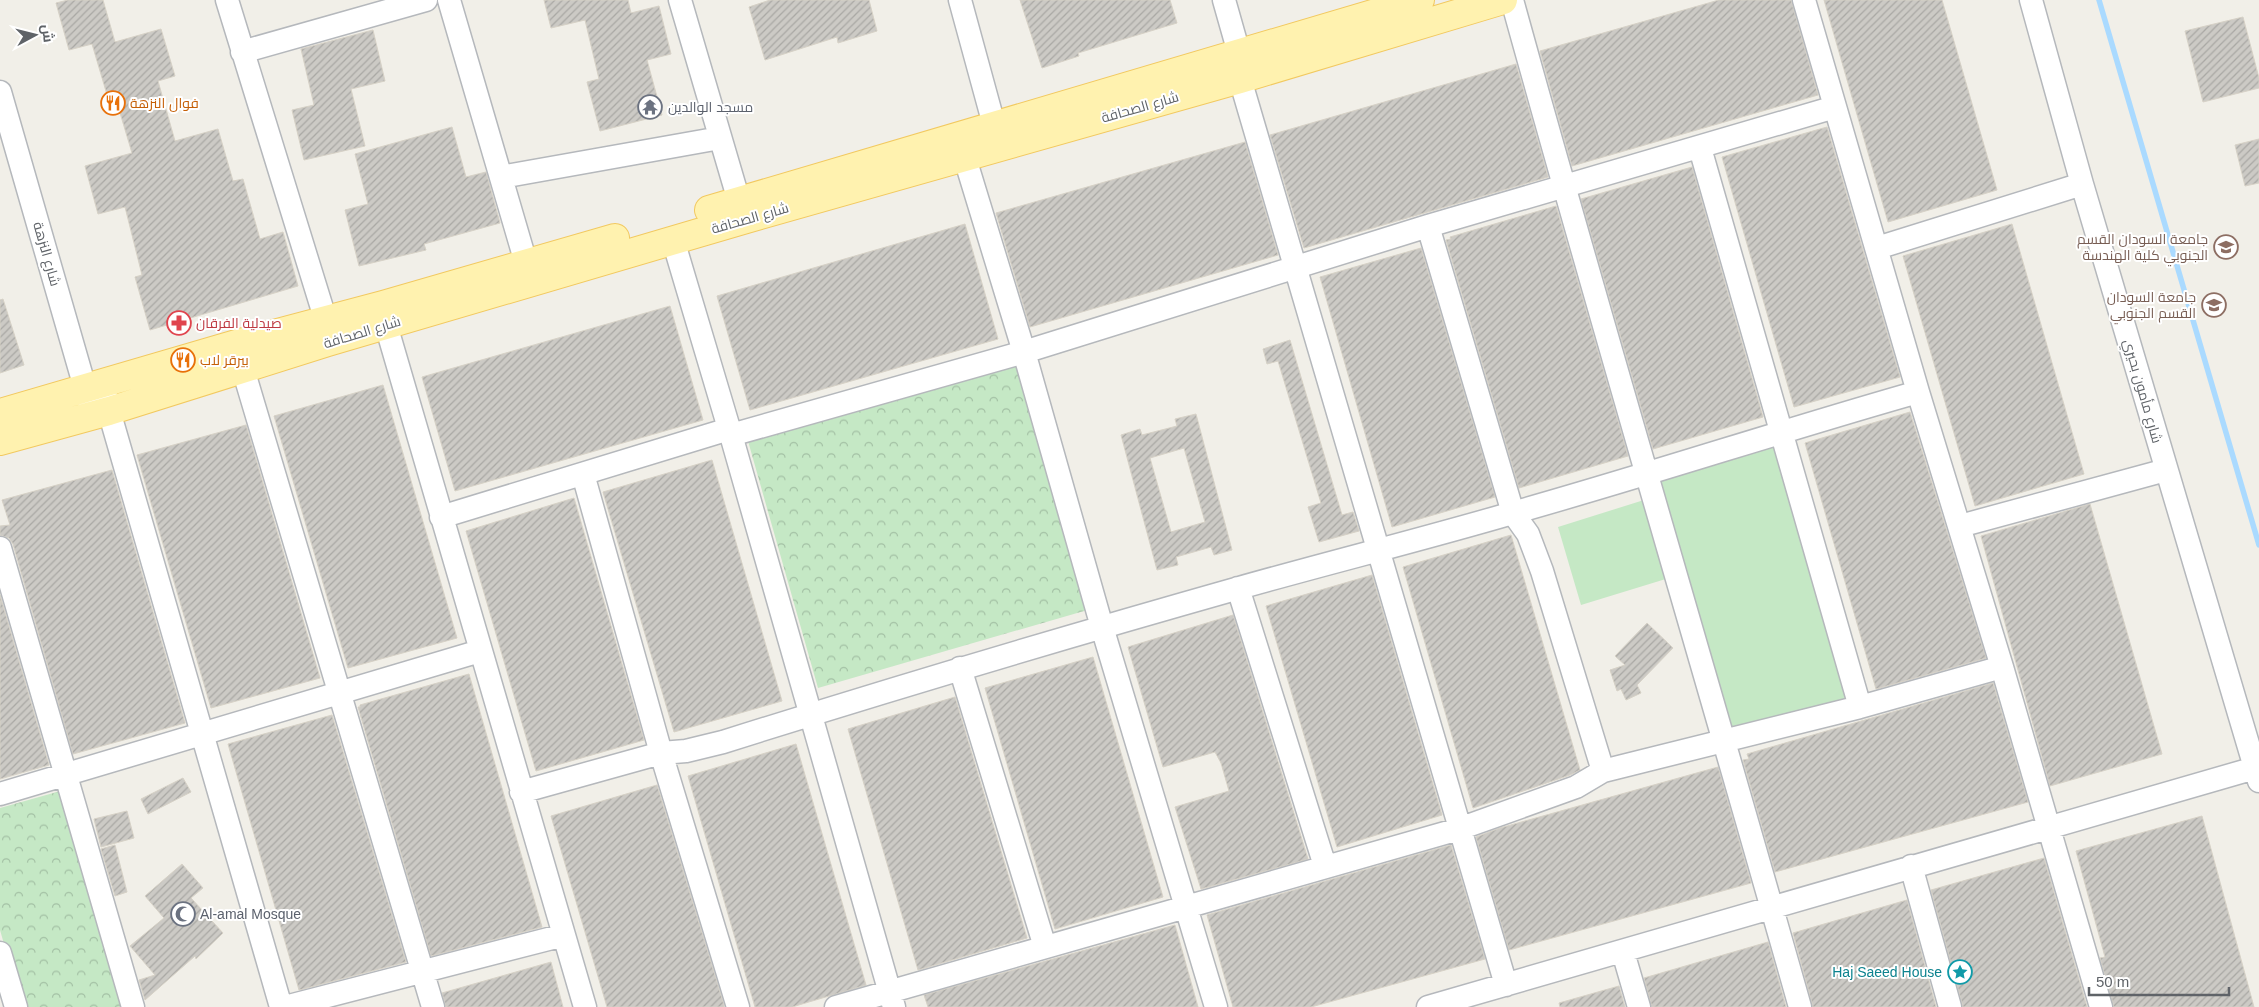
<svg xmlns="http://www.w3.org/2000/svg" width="2259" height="1007" font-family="Arial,Cairo,sans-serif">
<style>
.grass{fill:#c5e8c5}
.park{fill:url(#park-crowns)}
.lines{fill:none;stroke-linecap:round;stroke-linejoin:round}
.stream{stroke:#aadaff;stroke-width:5.5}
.building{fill:url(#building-hatch);stroke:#d6d1c6;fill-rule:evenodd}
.minor-casing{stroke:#b5b8bc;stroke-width:25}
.major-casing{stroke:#f2c960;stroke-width:30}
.minor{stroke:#fff;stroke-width:22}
.major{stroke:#fff2af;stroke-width:28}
.labels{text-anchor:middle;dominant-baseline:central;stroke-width:4;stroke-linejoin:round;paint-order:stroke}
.food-label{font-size:14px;fill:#c56008;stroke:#fff;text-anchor:start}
.worship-label{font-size:14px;fill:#5b616d;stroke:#fff;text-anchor:start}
.street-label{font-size:14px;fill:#5f6368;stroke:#fff}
.education-label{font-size:14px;fill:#785e54;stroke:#fff;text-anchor:end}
.health-label{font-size:14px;fill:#be3a42;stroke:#fff;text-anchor:start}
.culture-label{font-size:14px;fill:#0d838f;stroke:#fff;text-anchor:end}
</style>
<defs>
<pattern id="park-crowns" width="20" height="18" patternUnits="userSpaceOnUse" patternTransform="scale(1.25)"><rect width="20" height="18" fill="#c5e8c5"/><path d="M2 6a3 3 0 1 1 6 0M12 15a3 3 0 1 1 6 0" fill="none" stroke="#a3c0a4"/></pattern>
<pattern id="building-hatch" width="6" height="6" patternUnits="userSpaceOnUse" patternTransform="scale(1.25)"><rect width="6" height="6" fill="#cccac5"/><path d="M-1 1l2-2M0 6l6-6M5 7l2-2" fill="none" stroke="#a9a8a4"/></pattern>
</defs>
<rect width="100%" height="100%" fill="#f1efe8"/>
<path class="grass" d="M 1775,445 L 1848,700 L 1732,733 L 1660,478 Z
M 1644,500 L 1669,578 L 1581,605 L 1558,527 Z"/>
<path class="park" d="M 1018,359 L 1091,609 L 818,688 L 748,441 Z
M 64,790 L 128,1007 L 22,1007 L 0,930 L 0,808 Z"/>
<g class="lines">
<path class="stream" d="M 2099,0 L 2259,545"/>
</g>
<path class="building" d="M 68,0 L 103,0 L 115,42 L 161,29 L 175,76 L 158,81 L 175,141 L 218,129 L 233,181 L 243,179 L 260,239 L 283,232 L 298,286 L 150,330 L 135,277 L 142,275 L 125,207 L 98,214 L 85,166 L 132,153 L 115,96 L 108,98 L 92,44 L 69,50 L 56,3 Z
M 544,0 L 628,0 L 631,13 L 659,6 L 671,54 L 647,60 L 662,115 L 600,131 L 587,82 L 599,79 L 585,20 L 551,28 Z
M 770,0 L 869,0 L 877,31 L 838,43 L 837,37 L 765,60 L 749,7 Z
M 1020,0 L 1170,0 L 1177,23 L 1078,53 L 1079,56 L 1042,68 Z
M 1719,0 L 1791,0 L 1818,95 L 1572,166 L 1540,51 Z
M 1824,0 L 1942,0 L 1997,190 L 1888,222 Z
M 2243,17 L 2259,78 L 2259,88 L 2203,102 L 2185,31 Z
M 373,30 L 385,81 L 351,89 L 365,146 L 304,160 L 292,110 L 314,105 L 301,49 Z
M 1516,64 L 1548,177 L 1304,248 L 1270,135 Z
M 452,127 L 466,177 L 486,172 L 500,223 L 424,244 L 426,250 L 359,266 L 345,210 L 368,204 L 355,154 Z
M 1827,127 L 1900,377 L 1794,407 L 1722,157 Z
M 2259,139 L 2259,183 L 2245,186 L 2235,145 Z
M 1245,142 L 1278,255 L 1030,327 L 996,213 Z
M 1692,167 L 1763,417 L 1653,449 L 1581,199 Z
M 1556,206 L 1628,456 L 1519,488 L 1446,240 L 1451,239 L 1450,237 Z
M 965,224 L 998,339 L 750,410 L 717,296 Z
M 2012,224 L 2084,474 L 1975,506 L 1903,256 Z
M 1421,248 L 1495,497 L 1392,527 L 1320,277 Z
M 3,299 L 24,365 L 0,373 L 0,300 Z
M 670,306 L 703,420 L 455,491 L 422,377 Z
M 1290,340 L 1342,515 L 1353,512 L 1359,531 L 1319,542 L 1308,507 L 1321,503 L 1278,361 L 1267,364 L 1263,349 Z
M 383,385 L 457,638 L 348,668 L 274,416 Z
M 1910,412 L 1986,658 L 1876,689 L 1805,443 Z
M 1196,414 L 1232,550 L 1214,555 L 1211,547 L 1176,557 L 1178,565 L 1157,570 L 1121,435 L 1140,429 L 1142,435 L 1177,426 L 1175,419 ZM 1184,448 L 1205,522 L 1171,532 L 1150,458 Z
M 246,425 L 320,678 L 211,708 L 137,455 Z
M 712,460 L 782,701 L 674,732 L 603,492 Z
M 112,470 L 185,723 L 73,754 L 13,544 L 9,538 L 0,535 L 0,526 L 10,525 L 2,500 Z
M 574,498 L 644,740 L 536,771 L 466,531 Z
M 2090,504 L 2162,754 L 2050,786 L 1981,536 Z
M 1511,535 L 1580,770 L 1570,775 L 1473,808 L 1403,567 Z
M 1372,575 L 1442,815 L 1337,847 L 1266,606 Z
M 0,595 L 49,765 L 0,779 Z
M 1233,615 L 1308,859 L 1201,889 L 1175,807 L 1229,791 L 1221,763 L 1215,752 L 1163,767 L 1128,647 Z
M 1647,623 L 1673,648 L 1637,685 L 1641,693 L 1626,700 L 1621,689 L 1617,691 L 1610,670 L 1625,665 L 1615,656 Z
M 1093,657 L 1163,897 L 1055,929 L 985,688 Z
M 469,674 L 542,927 L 431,956 L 358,707 L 360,707 L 360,705 Z
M 1993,683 L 2028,802 L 1775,872 L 1743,760 L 1749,759 L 1747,754 Z
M 955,697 L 1027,938 L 918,970 L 848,729 Z
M 332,715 L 406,962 L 299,990 L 228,744 Z
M 796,744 L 866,985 L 792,1007 L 755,1007 L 688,776 Z
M 1718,767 L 1751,883 L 1509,950 L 1476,837 L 1500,828 Z
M 183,778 L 191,792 L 148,814 L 141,799 Z
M 657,785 L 724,1005 L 724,1007 L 607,1007 L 551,816 Z
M 127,811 L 134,838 L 101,847 L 94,819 Z
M 2202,816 L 2254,1007 L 2114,1007 L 2100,958 L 2105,957 L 2076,851 Z
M 115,845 L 127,892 L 115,896 L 101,849 Z
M 1451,845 L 1485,959 L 1311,1007 L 1233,1007 L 1207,915 Z
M 2044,858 L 2087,1007 L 1963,1007 L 1931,890 Z
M 182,864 L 203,888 L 191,898 L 223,933 L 196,959 L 195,956 L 145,1000 L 139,980 L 155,975 L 130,946 L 164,918 L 145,896 Z
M 1907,900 L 1936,1007 L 1813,1007 L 1793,933 Z
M 1175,925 L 1198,1007 L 928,1007 L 924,995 Z
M 1768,942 L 1786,1007 L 1652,1007 L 1644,978 Z
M 551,962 L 563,1007 L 446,1007 L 442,993 Z
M 1619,986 L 1625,1007 L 1560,1007 L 1559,1003 Z"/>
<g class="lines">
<g class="minor-casing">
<path id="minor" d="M 227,0 L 326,321
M 449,0 L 526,263
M 680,0 L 739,201
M 960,0 L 999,143
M 1224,0 L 1239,53
M 1512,0 C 1605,337 1705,671 1800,1007
M 1804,0 L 1918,392 L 2002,667 L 2101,1007
M 2031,0 L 2082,184 L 2259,781
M 242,52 L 426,0
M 1240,79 C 1330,381 1416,683 1506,985
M 0,92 L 90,405
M 960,142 L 1024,352 L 1102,627 L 1216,1007
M 1700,148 L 1860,707
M 501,177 L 720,138
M 1428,226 L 1513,513 L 1528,534 L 1542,571 L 1603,771
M 673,240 L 731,435 L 894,1007
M 1877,248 L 2082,184
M 386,325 L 585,1007
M 243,369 L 433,1007
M 103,382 L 109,411 L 281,1007
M 731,435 L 1024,352 L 1428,226 L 1835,107
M 583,474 L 661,753 L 738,1007
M 441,517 L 729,429
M 1960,526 L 2166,470
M 0,548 L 133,1007
M 1238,588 L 1325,866
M 960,668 L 1045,947
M 521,792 L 661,753 L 686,751 L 723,742 C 894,688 1066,637 1239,588 C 1331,562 1424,539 1516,512 C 1651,474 1784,430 1918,392
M 0,794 L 480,651
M 1911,866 L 1950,1007
M 1623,952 L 1639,1007
M 0,953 L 16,1007
M 285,1007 L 564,935
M 836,1007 L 1459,829 L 1576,787 L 1603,771 L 1860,707 L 2002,667
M 1428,1007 L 2255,768"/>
</g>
<g class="major-casing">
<path id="major" d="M 709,210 L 1420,0
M 0,413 L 240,343 L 383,305 L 615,238
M 0,441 L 109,411 L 328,342 L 746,219 L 1240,79 L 1503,0"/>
</g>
<use href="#minor" class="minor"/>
<use href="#major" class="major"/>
</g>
<defs>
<g id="restaurant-ring" transform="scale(1.25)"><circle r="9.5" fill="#fff" stroke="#e8710a" stroke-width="1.5"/><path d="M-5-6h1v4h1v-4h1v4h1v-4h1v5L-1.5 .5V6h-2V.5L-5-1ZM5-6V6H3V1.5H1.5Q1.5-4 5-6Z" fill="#e8710a"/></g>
<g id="temple-ring" transform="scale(1.25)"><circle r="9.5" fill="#fff" stroke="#6b7280" stroke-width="1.5"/><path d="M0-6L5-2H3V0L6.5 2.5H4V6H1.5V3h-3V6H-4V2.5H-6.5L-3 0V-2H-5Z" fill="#6b7280"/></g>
<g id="university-ring" transform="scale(1.25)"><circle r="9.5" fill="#fff" stroke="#8d6e63" stroke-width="1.5"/><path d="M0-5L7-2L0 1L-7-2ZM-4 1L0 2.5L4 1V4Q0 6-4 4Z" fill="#8d6e63"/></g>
<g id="pharmacy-ring" transform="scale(1.25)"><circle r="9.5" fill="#fff" stroke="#e0444e" stroke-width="1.5"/><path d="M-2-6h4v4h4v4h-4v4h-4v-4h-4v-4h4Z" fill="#e0444e"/></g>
<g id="mosque-ring" transform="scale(1.25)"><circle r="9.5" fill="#fff" stroke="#6b7280" stroke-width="1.5"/><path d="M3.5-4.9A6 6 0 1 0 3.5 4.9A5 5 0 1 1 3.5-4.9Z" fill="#6b7280"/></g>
<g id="sight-ring" transform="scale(1.25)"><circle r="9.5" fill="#fff" stroke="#0f9aa8" stroke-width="1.5"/><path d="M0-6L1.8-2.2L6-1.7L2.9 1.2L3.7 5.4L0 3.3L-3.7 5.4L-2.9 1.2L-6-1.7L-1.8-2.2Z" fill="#0f9aa8"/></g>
</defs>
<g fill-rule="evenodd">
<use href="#restaurant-ring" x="113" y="103"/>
<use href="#temple-ring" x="650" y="107"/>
<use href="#university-ring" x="2226" y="247"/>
<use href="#university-ring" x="2214" y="305"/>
<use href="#pharmacy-ring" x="179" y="323"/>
<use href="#restaurant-ring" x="183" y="360"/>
<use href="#mosque-ring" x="183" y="914"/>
<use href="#sight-ring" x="1960" y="972"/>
</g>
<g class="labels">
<g class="food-label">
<text x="130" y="103">فوال النزهة</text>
<text x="200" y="360">بيرقر لاب</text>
</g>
<g class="worship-label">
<text x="668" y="107">مسجد الوالدين</text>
<text x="200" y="914">Al-amal Mosque</text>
</g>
<g class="street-label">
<text transform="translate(1140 107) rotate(-16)">شارع الصحافة</text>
<text transform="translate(750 218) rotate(-16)">شارع الصحافة</text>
<text transform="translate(47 254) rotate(74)">شارع النزهة</text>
<text transform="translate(362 332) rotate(-17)">شارع الصحافة</text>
<text transform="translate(2143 391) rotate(74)">شارع مأمون بحيري</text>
</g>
<g class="education-label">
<text x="2208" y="239">جامعة السودان القسم<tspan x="2208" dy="16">الجنوبي كلية الهندسة</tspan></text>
<text x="2196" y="297">جامعة السودان<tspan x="2196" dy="16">القسم الجنوبي</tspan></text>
</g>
<g class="health-label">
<text x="196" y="323">صيدلية الفرقان</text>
</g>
<g class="culture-label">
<text x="1942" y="972">Haj Saeed House</text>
</g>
</g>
<g transform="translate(35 35) rotate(83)" stroke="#ffffff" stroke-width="4" paint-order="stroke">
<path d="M0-4L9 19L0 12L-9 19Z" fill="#5f6368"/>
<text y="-8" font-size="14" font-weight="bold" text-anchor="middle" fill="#5f6368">ش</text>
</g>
<path d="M2089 987v8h140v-8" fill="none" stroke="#5f6368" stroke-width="2.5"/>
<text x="2096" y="987" font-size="15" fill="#5f6368" stroke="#ffffff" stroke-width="4" paint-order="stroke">50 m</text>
</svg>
